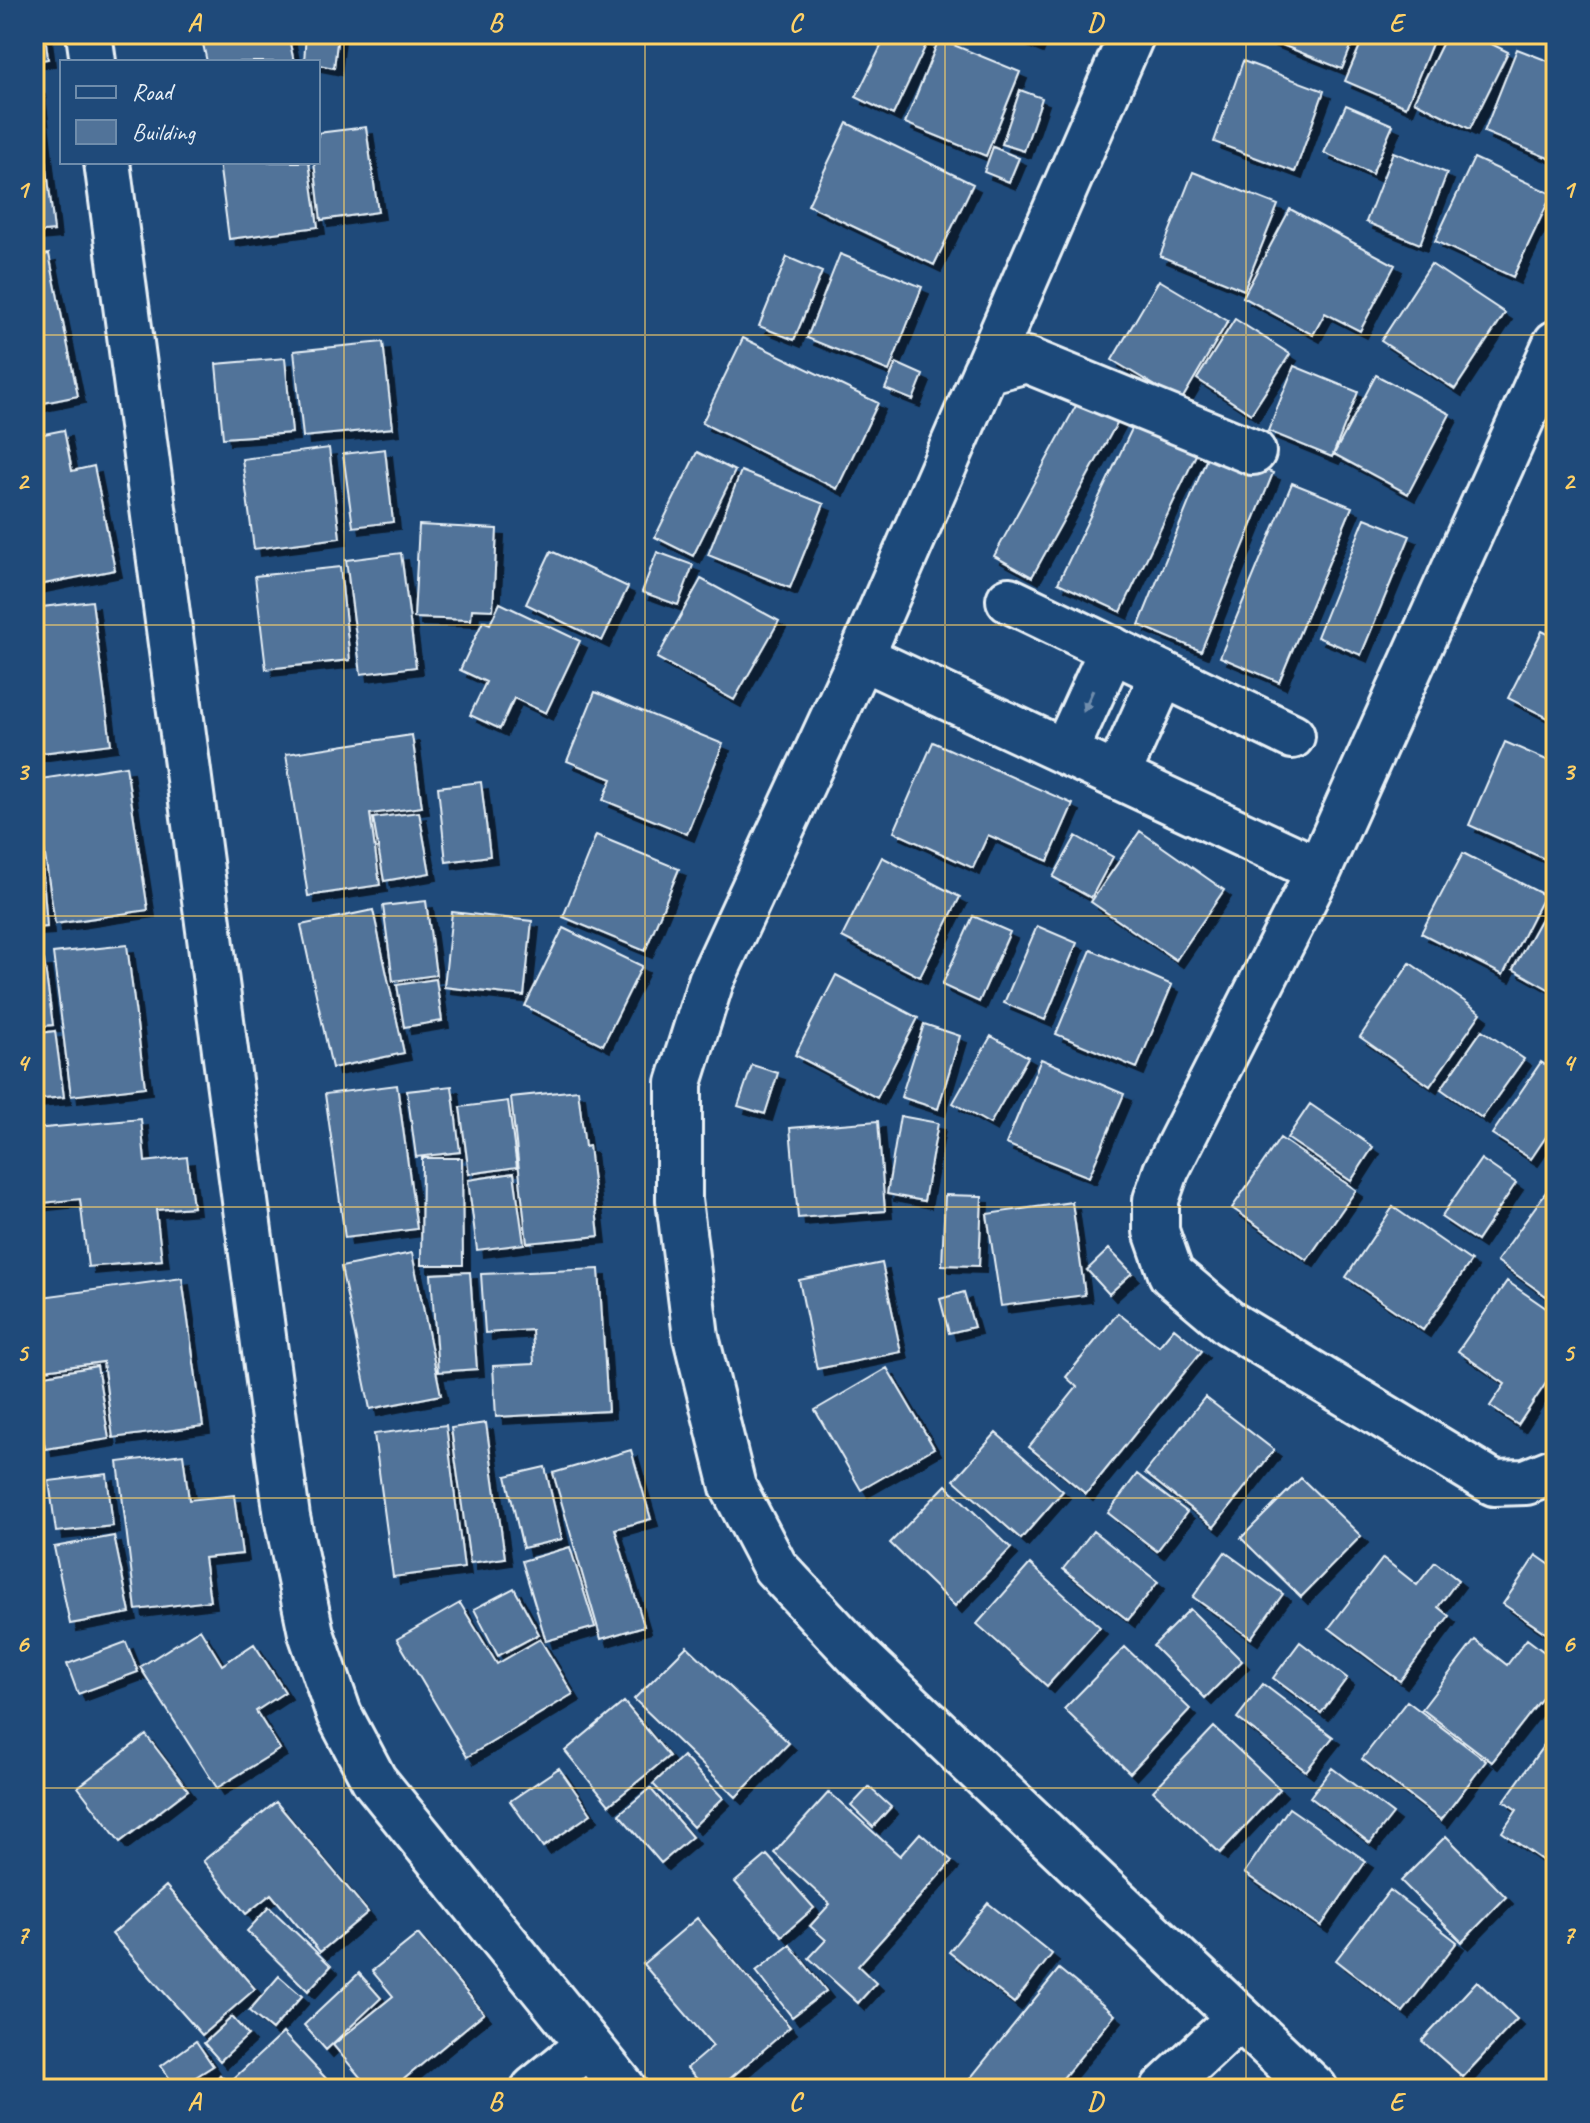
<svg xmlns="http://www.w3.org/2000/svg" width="1590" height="2123" font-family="Caveat,sans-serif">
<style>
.building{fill:#517399;stroke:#e8f1f8;stroke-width:2;filter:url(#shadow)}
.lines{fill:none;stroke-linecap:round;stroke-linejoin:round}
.minor-casing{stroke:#e8f1f8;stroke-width:50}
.minor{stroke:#1f4a7a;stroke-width:44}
.oneway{fill:#6f8dac}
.grid{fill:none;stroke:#ffd166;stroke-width:2;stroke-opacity:0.55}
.neatline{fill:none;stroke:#ffd166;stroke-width:3}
.grid-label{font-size:26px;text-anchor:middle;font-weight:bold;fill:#ffd166}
</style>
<defs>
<filter id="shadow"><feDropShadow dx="7" dy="7" stdDeviation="0" flood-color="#0009"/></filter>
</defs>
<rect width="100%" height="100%" fill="#1f4a7a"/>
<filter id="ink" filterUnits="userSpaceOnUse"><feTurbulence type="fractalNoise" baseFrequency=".0125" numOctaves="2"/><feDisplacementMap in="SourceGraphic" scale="16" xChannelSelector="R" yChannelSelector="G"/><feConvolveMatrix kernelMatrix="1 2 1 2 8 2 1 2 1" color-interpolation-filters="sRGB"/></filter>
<g filter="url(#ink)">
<path class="building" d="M 34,34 L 45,34 L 48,59 L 34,61 Z
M 288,34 L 294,62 L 207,62 L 201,35 Z
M 306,34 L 338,34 L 334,68 L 304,62 Z
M 887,34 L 909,34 L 927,43 L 893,115 L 856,97 Z
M 1007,34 L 1041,34 L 1036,46 Z
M 1264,34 L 1356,34 L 1342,69 L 1262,37 Z
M 1365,34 L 1436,34 L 1406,107 L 1345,81 Z
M 1447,34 L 1471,34 L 1508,52 L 1470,129 L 1414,101 Z
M 939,39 L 1020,72 L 986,156 L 905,123 Z
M 1517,49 L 1556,64 L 1556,161 L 1484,132 Z
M 1243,61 L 1324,91 L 1295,172 L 1214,142 Z
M 38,88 L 54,231 L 34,233 L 34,89 Z
M 1020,90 L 1042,98 L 1024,151 L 1002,144 Z
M 1346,105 L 1393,125 L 1372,174 L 1324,153 Z
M 847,123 L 973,184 L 934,265 L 808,205 Z
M 366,127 L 378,212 L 321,220 L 314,162 L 318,162 L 318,133 Z
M 993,147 L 1019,158 L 1009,182 L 984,172 Z
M 1393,152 L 1447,173 L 1420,244 L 1366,222 Z
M 1474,158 L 1552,194 L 1513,277 L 1435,241 Z
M 219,162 L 309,162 L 318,227 L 229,239 Z
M 1193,172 L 1278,205 L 1244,290 L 1160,256 Z
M 1290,209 L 1395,265 L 1360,331 L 1325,313 L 1313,335 L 1243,297 Z
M 49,254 L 78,396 L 34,405 L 34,257 Z
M 840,254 L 922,287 L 889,371 L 807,338 Z
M 787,257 L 822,272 L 794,340 L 759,326 Z
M 1431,264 L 1505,313 L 1455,389 L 1381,341 Z
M 1159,280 L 1228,321 L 1181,401 L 1112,360 Z
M 1235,319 L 1290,354 L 1251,414 L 1197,379 Z
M 743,338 L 878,403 L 837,489 L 702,423 Z
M 383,342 L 393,428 L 303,437 L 294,351 Z
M 285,358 L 292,433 L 223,438 L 216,364 Z
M 896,363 L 923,375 L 913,400 L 885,389 Z
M 1294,366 L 1358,392 L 1332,457 L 1268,431 Z
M 1376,375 L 1450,414 L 1408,494 L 1334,454 Z
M 1084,391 L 1123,412 L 1032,577 L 994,556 Z
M 1140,412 L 1202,442 L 1121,612 L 1058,583 Z
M 64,430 L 72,471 L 94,466 L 115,570 L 34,586 L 34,436 Z
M 329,448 L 340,538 L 254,549 L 242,459 Z
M 1211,448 L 1273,473 L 1201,651 L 1139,625 Z
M 385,449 L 393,522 L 353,527 L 343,454 Z
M 697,452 L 735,471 L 693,556 L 655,537 Z
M 741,471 L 824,504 L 790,588 L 708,555 Z
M 1292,483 L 1352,507 L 1279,682 L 1220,657 Z
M 1365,518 L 1410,536 L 1361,655 L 1317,637 Z
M 419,525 L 497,529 L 493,610 L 472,609 L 471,620 L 414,618 Z
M 551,551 L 628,587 L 602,641 L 526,604 Z
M 657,552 L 693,565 L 678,605 L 642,592 Z
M 401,553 L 416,667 L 361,674 L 346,560 Z
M 340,567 L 350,660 L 266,669 L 255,576 Z
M 701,579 L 779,621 L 734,700 L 657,658 Z
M 92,601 L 111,744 L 34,754 L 34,608 Z
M 500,603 L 580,641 L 546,713 L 514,698 L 500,729 L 470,715 L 486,682 L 460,670 L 483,621 L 490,624 Z
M 1542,631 L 1556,638 L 1556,722 L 1508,698 Z
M 595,692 L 723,744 L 687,834 L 603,800 L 612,779 L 567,761 Z
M 412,735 L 422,807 L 370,814 L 380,885 L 308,896 L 286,754 Z
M 933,742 L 1073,804 L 1048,861 L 988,835 L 973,868 L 894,832 Z
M 1505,742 L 1556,764 L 1556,864 L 1469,825 Z
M 126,766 L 148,910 L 55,924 L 34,780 Z
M 481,782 L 490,856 L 446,862 L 438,787 Z
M 419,812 L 430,873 L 384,881 L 373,818 Z
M 1140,831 L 1224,890 L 1176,960 L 1091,902 Z
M 596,835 L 679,869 L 645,951 L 563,917 Z
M 1076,836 L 1113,857 L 1091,898 L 1053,877 Z
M 1463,853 L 1544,895 L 1503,975 L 1421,933 Z
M 882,857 L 960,897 L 920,977 L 842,937 Z
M 34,863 L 42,863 L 47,927 L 34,928 Z
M 1555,893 L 1556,985 L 1552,991 L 1513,969 Z
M 426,901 L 436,975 L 393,981 L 383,906 Z
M 373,910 L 404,1053 L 332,1068 L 301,925 Z
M 452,912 L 532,921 L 524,996 L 444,987 Z
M 973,916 L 1010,932 L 979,1002 L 942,985 Z
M 1037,926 L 1077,943 L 1045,1020 L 1004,1003 Z
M 563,928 L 642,966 L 603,1045 L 525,1006 Z
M 127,945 L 145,1087 L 71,1096 L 53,953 Z
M 1091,950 L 1172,985 L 1137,1068 L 1056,1034 Z
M 44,960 L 53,1025 L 34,1027 L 34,961 Z
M 1410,963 L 1481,1013 L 1430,1086 L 1360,1037 Z
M 836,975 L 918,1018 L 877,1098 L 795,1055 Z
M 436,979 L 442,1021 L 404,1027 L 397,985 Z
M 924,1024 L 960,1036 L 938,1109 L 901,1097 Z
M 1482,1030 L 1524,1059 L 1482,1118 L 1441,1089 Z
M 55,1031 L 64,1097 L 34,1100 L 34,1034 Z
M 991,1036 L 1028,1057 L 990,1124 L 953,1103 Z
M 1041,1059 L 1124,1094 L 1089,1177 L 1006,1144 Z
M 1541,1062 L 1556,1072 L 1556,1122 L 1531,1159 L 1492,1134 Z
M 752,1065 L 778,1073 L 765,1114 L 738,1106 Z
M 397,1085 L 417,1229 L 345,1238 L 325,1094 Z
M 452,1086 L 460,1152 L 416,1157 L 407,1091 Z
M 578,1090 L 585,1147 L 589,1146 L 599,1236 L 527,1243 L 511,1097 Z
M 508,1101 L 517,1167 L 469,1174 L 460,1107 Z
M 1310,1104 L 1373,1147 L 1351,1181 L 1287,1138 Z
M 900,1116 L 938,1123 L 924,1201 L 887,1194 Z
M 141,1119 L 145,1162 L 187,1157 L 193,1207 L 156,1210 L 162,1260 L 88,1267 L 80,1199 L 34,1204 L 34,1129 Z
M 878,1121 L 885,1211 L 798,1218 L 790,1128 Z
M 1280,1138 L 1356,1190 L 1307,1260 L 1232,1208 Z
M 422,1158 L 462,1158 L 463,1265 L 421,1265 Z
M 1481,1159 L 1516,1183 L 1477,1241 L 1441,1217 Z
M 514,1173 L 524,1244 L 477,1250 L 468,1180 Z
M 1548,1189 L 1556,1195 L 1556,1282 L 1546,1296 L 1497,1261 Z
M 945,1195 L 982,1196 L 979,1266 L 942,1265 Z
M 1072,1202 L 1085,1295 L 1001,1306 L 987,1214 Z
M 1393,1207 L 1471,1261 L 1423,1330 L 1346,1277 Z
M 1109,1249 L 1132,1273 L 1109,1294 L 1087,1270 Z
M 412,1253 L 441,1395 L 370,1409 L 341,1267 Z
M 882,1263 L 901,1352 L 817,1369 L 799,1280 Z
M 599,1269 L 608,1411 L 496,1417 L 493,1366 L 534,1364 L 532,1330 L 485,1333 L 481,1274 Z
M 470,1272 L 477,1369 L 438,1372 L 431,1274 Z
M 182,1278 L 203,1426 L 113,1438 L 103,1362 L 37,1371 L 34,1298 Z
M 1507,1281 L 1556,1315 L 1556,1368 L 1518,1425 L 1490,1406 L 1505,1384 L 1458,1351 Z
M 964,1292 L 974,1327 L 949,1333 L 940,1299 Z
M 1118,1313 L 1159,1346 L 1174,1328 L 1202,1351 L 1086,1494 L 1029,1447 L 1077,1387 L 1066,1377 Z
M 97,1366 L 109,1439 L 45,1449 L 34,1377 Z
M 887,1368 L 934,1448 L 861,1490 L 815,1410 Z
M 1205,1397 L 1274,1450 L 1214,1527 L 1145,1473 Z
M 486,1423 L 505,1558 L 470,1563 L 451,1428 Z
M 446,1425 L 464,1568 L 393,1577 L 374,1434 Z
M 996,1433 L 1063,1491 L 1021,1539 L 954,1480 Z
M 631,1450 L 651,1519 L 615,1529 L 644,1626 L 601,1639 L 553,1473 Z
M 183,1454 L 189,1500 L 234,1495 L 242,1554 L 204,1558 L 210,1601 L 136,1610 L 118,1462 Z
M 545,1467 L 562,1539 L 523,1548 L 506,1476 Z
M 107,1474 L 113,1526 L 56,1532 L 49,1481 Z
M 1137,1474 L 1187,1512 L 1157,1551 L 1108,1513 Z
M 1301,1478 L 1361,1536 L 1301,1597 L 1241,1538 Z
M 946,1485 L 1011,1548 L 955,1606 L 890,1543 Z
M 1093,1531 L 1158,1582 L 1128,1620 L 1063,1569 Z
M 114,1536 L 130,1613 L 70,1624 L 54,1547 Z
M 570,1547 L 595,1627 L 546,1641 L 522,1561 Z
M 1225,1552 L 1283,1594 L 1251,1638 L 1193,1597 Z
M 1536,1555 L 1556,1569 L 1556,1640 L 1503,1604 Z
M 1383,1558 L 1417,1585 L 1435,1562 L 1458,1580 L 1438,1607 L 1449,1616 L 1400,1681 L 1329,1628 Z
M 1030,1564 L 1100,1627 L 1047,1686 L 977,1624 Z
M 514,1588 L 539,1634 L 498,1656 L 474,1609 Z
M 460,1603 L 497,1664 L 540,1639 L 573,1694 L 467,1757 L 397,1639 Z
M 1190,1609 L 1242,1661 L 1205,1698 L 1153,1646 Z
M 200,1629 L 222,1665 L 254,1644 L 285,1692 L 256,1711 L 280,1749 L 217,1788 L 140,1667 Z
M 1527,1639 L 1556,1661 L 1556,1680 L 1492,1762 L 1422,1709 L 1475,1640 L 1507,1665 Z
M 126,1642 L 138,1672 L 78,1694 L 67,1664 Z
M 1300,1642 L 1347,1678 L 1321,1713 L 1273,1678 Z
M 687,1646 L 789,1743 L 736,1797 L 634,1699 Z
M 1125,1647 L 1190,1709 L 1130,1773 L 1064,1709 Z
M 1263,1684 L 1333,1737 L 1306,1771 L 1237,1718 Z
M 1407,1701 L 1486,1761 L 1441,1820 L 1362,1759 Z
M 624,1702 L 669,1756 L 609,1805 L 565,1751 Z
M 1214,1727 L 1280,1789 L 1220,1853 L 1153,1791 Z
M 1556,1728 L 1556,1870 L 1502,1832 L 1517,1810 L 1504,1801 Z
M 146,1735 L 188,1790 L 120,1842 L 78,1787 Z
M 683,1756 L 723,1798 L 693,1827 L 653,1784 Z
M 559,1768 L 591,1814 L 543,1847 L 510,1801 Z
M 1332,1768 L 1393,1814 L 1370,1843 L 1310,1797 Z
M 869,1787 L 891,1807 L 873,1827 L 851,1806 Z
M 650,1788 L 692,1837 L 661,1863 L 619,1814 Z
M 829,1792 L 900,1856 L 920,1833 L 952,1861 L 858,1966 L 876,1983 L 858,2003 L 809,1958 L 826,1940 L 810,1926 L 830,1904 L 774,1853 Z
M 276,1802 L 368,1912 L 320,1952 L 271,1894 L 246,1914 L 203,1861 Z
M 1289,1808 L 1366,1861 L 1321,1926 L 1244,1873 Z
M 1446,1836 L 1506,1897 L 1462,1942 L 1401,1881 Z
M 767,1855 L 814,1908 L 782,1936 L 735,1882 Z
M 166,1886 L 255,1989 L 202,2035 L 112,1934 Z
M 1390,1890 L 1457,1942 L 1403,2012 L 1336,1960 Z
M 988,1903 L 1052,1954 L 1014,2003 L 949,1952 Z
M 269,1907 L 331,1966 L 308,1991 L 247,1931 Z
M 697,1918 L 790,2027 L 718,2089 L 706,2089 L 687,2068 L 713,2046 L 643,1964 Z
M 418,1934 L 484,2013 L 392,2089 L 370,2089 L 333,2045 L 393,1996 L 372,1971 Z
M 790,1945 L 826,1991 L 792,2017 L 756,1971 Z
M 1059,1969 L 1115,2015 L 1054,2089 L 978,2089 L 968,2081 Z
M 359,1973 L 381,1998 L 326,2050 L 304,2025 Z
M 279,1976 L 302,1996 L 272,2030 L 249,2011 Z
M 1477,1981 L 1517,2019 L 1463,2077 L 1422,2041 Z
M 232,2017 L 248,2035 L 220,2061 L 204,2043 Z
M 283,2033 L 336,2089 L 244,2089 L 234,2078 Z
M 196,2041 L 213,2066 L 177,2089 L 161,2066 Z
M 220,2075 L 235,2089 L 208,2089 Z"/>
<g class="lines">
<g class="minor-casing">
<path id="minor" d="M 89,34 L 93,62
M 1132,34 L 861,657 L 711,981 L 679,1083 L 679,1200 L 696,1337 L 733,1487 L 775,1567 L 860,1658 L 1315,2089
M 107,162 L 287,1517 L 311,1633 L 339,1714 L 374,1780 L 624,2089
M 1556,343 L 1319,870 L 1166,1171 L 1156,1200 L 1156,1231 L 1171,1274 L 1229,1323 L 1494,1483 L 1526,1482 L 1556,1470
M 985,371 L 1027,360 L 1253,452
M 1009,600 L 1292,736
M 861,657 L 1319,870
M 1065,752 L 1112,649
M 1117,776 L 1163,674
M 534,2089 L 587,2046
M 1163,2089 L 1239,2018"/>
</g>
<use href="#minor" class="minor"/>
</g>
<defs><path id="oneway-solid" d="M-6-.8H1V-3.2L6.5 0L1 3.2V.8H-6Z" transform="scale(2)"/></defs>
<use class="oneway" href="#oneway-solid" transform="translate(1088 701) rotate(114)"/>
</g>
<path class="grid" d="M 344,34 L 344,2089M 645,34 L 645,2089M 945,34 L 945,2089M 1246,34 L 1246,2089M 34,335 L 1556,335M 34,625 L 1556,625M 34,916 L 1556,916M 34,1207 L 1556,1207M 34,1498 L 1556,1498M 34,1788 L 1556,1788"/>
<rect width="1590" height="2123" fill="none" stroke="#1f4a7a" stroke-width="88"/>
<rect x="60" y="60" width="260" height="104" fill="#1f4a7a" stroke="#6f8dac" stroke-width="2"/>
<rect x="76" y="86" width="40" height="12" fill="#1f4a7a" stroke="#6f8dac" stroke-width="2"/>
<text x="132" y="100" font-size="24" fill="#e8f1f8">Road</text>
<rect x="76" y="120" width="40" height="24" fill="#517399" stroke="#6f8dac" stroke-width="2"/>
<text x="132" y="140" font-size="24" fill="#e8f1f8">Building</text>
<rect x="44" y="44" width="1502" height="2035" class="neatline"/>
<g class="grid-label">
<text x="194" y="31">A</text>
<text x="495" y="31">B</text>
<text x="795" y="31">C</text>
<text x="1095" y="31">D</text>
<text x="1396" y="31">E</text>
<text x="22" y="198">1</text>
<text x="1568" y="198">1</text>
<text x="22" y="489">2</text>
<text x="1568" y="489">2</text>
<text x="22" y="780">3</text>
<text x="1568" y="780">3</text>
<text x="22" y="1071">4</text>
<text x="1568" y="1071">4</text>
<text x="22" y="1361">5</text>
<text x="1568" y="1361">5</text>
<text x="22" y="1652">6</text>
<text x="1568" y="1652">6</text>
<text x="22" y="1943">7</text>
<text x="1568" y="1943">7</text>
<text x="194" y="2110">A</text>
<text x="495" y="2110">B</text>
<text x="795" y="2110">C</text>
<text x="1095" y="2110">D</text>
<text x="1396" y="2110">E</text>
</g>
</svg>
